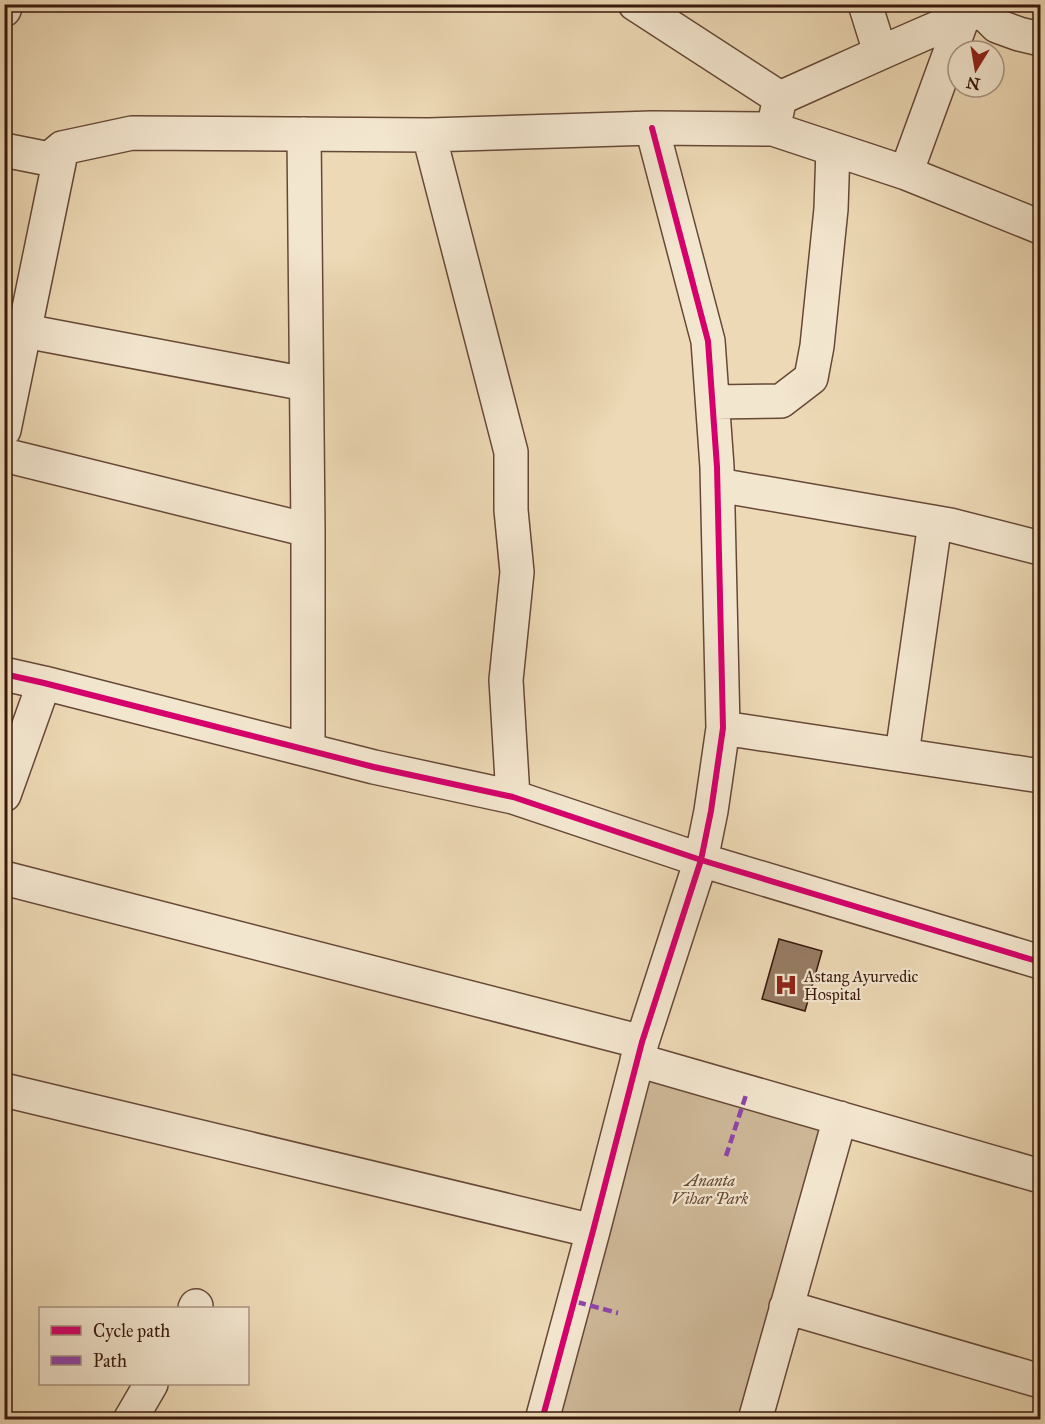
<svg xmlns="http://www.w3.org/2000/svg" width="1045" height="1424" font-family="'IM FELL Great Primer',serif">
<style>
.green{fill:#ceb898;stroke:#846852;stroke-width:1.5}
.building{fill:#977c64;stroke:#39180c;stroke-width:1.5}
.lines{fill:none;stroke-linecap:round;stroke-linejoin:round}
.minor-casing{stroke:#664836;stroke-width:36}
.minor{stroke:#f3e6cf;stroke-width:33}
.quiet{stroke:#8e44ad;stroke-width:4.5;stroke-dasharray:9 4.5;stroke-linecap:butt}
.cycleway-casing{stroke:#f3e6cf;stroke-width:10}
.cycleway{stroke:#d6006c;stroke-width:6}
.labels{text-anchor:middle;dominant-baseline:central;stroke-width:4.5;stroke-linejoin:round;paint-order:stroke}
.poi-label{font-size:16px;fill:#39180c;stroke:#f3e6cf;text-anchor:start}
.park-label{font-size:16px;font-style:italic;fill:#664836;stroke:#f3e6cf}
</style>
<rect width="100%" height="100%" fill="#edd9b5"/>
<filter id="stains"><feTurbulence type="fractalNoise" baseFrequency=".00333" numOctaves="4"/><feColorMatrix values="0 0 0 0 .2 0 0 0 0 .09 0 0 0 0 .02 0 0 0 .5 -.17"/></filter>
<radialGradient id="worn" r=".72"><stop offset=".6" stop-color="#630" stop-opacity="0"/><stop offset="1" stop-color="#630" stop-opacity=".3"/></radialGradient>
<path class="green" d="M 639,1063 L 836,1120 L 745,1419 L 546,1420 Z"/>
<path class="building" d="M 779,939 L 822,951 L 805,1011 L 762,999 Z"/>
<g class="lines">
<g class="minor-casing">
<path id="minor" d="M 635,4 L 780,98
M 865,4 L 880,52
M 980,9 L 997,26 L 1019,34 L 1040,39
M 4,10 L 6,4
M 773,129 L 906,173 L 1040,227
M 304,134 L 308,530 L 308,749
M 429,135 L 511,452 L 511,510 L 517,572 L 506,680 L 513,797
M 4,150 L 49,159 L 62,148 L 132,133 L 429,135 L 652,128 L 773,129 L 780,98 C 834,74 888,49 942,26 C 953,22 977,15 982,4
M 906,173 L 963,17
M 25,331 L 306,384
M 713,402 L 781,401 L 811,378 L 817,346 L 831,209 L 833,149
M 4,430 L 62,148
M 4,455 L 308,530
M 718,485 L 950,525 L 1040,548
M 4,674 L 44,683 L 374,767 L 513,797 L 701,860 L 1040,962
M 723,728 L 1034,775
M 902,754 L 935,523
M 4,795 L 44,683
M 4,878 L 642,1042
M 637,1060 L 1040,1176
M 4,1090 L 593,1231
M 786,1307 L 1040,1381
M 195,1308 L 196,1306
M 130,1420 L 151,1384
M 542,1420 L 593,1231 L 642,1042 L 701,860 L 711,811 L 723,728 L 717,467 L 708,341 L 652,128
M 755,1420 L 840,1118"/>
</g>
<use href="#minor" class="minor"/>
<path class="quiet" d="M 726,1156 L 747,1092
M 577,1302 L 618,1313"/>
<g class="cycleway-casing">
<path id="cycleway" d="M 4,674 L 44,683 L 374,767 L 513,797 L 701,860 L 1040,962
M 542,1420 L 593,1231 L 642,1042 L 701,860 L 711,811 L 723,728 L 717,467 L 708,341 L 652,128"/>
</g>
<use href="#cycleway" class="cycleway"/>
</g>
<defs>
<g id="hospital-bare" transform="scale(1.8)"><path d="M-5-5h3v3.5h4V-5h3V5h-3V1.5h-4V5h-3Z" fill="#8f2418" stroke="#f3e6cf" stroke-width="2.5" paint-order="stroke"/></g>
</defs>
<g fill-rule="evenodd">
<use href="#hospital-bare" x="786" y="985"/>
</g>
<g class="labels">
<g class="poi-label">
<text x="804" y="976">Astang Ayurvedic<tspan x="804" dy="18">Hospital</tspan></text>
</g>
<g class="park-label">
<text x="710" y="1180">Ananta<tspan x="710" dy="18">Vihar Park</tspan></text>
</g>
</g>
<rect width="1045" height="1424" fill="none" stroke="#edd9b5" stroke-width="24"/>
<rect x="6" y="6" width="1033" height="1412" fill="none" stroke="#39180c" stroke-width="3"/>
<rect x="12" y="12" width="1021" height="1400" fill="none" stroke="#39180c" stroke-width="1.5"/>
<rect x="39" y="1307" width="210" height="78" fill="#f3e6cf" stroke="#a99481" stroke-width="1.5"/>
<rect x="51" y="1326" width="30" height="9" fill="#d6006c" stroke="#a99481" stroke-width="1.5"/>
<text x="93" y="1337" font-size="18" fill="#39180c">Cycle path</text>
<rect x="51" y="1356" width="30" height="9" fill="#8e44ad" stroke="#a99481" stroke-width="1.5"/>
<text x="93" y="1367" font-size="18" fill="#39180c">Path</text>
<g transform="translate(976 69) rotate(191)"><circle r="28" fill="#f3e6cf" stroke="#a99481" stroke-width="1.5"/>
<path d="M0-4.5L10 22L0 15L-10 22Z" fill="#8f2418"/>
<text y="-9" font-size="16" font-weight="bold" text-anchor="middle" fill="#39180c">N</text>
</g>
<rect width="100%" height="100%" filter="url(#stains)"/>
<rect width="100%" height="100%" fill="url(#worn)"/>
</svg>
